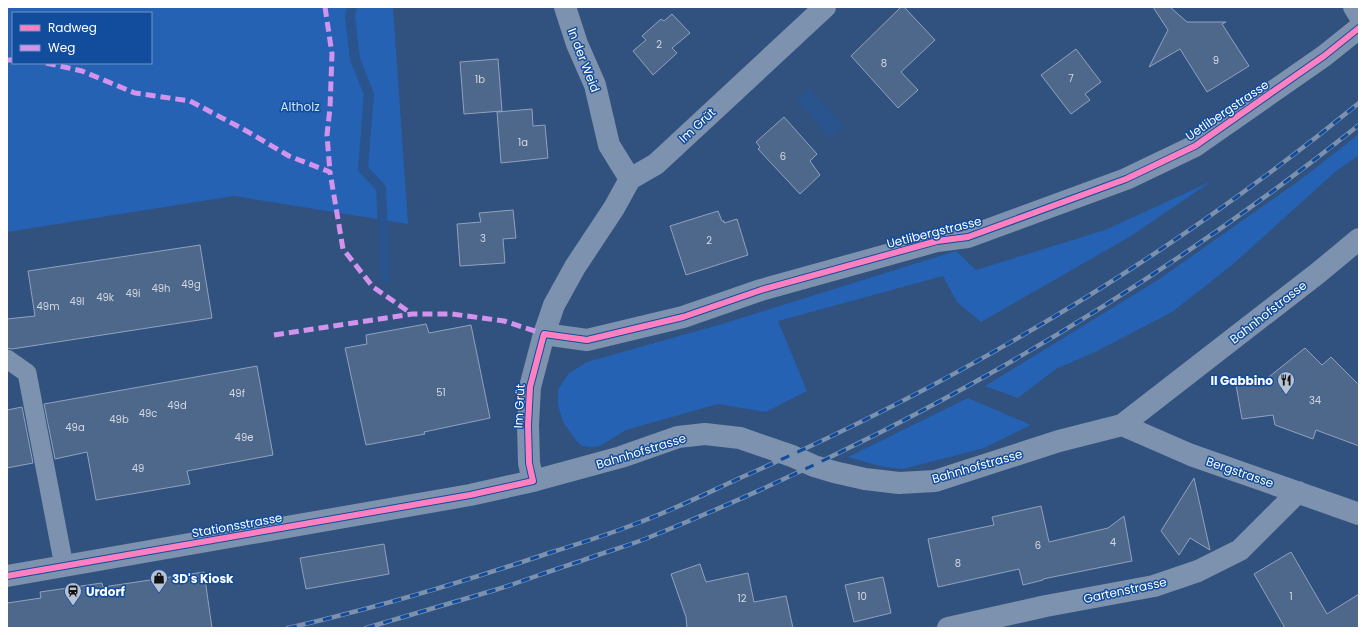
<svg xmlns="http://www.w3.org/2000/svg" width="1366" height="635" font-family="Poppins,sans-serif">
<style>
.green{fill:#2562b3;fill-rule:evenodd}
.water{fill:#29548e}
.lines{fill:none;stroke-linecap:round;stroke-linejoin:round}
.stream{stroke:#29548e;stroke-width:10}
.building{fill:#4e688c;stroke:#90a2bc}
.service{stroke:#7c92ae;stroke-width:19}
.minor{stroke:#7c92ae;stroke-width:22}
.rail-casing{stroke:#7c91ae;stroke-width:4.5}
.rail{stroke:#114c9d;stroke-width:3;stroke-dasharray:9;stroke-linecap:butt}
.quiet{stroke:#d193ec;stroke-width:5;stroke-dasharray:10 5;stroke-linecap:butt}
.cycleway-casing{stroke:#114c9d;stroke-width:8}
.cycleway{stroke:#ff80c0;stroke-width:6}
.labels{text-anchor:middle;dominant-baseline:central;stroke-width:3;stroke-linejoin:round;paint-order:stroke}
.number-label{font-size:10px;fill:#d3d9e2}
.street-label{font-size:12px;fill:#fff;stroke:#114c9d}
.park-label{font-size:12px;fill:#cfe3fe;stroke:#114c9d}
.poi-label{font-size:12px;font-weight:bold;fill:#fff;stroke:#114c9d;text-anchor:start}
</style>
<rect width="100%" height="100%" fill="#31517e"/>
<path class="green" d="M 7,7 L 393,7 L 408,224 L 234,196 L 7,232 ZM 13,13 L 151,13 L 151,63 L 13,63 Z
M 1359,134 L 1359,155 L 1335,172 L 1232,265 L 1172,312 L 1097,351 L 1056,369 L 1018,398 L 985,386 L 1158,280 L 1300,180 Z
M 1212,181 L 1131,236 L 981,322 L 957,302 L 943,276 L 778,321 L 807,391 L 766,412 L 718,404 L 626,430 L 600,446 L 591,447 L 582,446 L 575,439 L 563,422 L 558,405 L 558,390 L 568,374 L 587,362 L 722,324 L 956,251 L 976,270 L 1105,230 Z
M 968,398 L 1031,425 L 984,448 L 903,469 L 880,466 L 848,457 Z"/>
<path class="water" d="M 809,88 L 845,126 L 831,139 L 796,100 Z"/>
<g class="lines">
<path class="stream" d="M 352,7 L 350,16 L 355,59 L 369,94 L 363,169 L 381,188 L 385,278"/>
</g>
<path class="building" d="M 901,7 L 904,7 L 935,40 L 901,72 L 918,90 L 898,108 L 851,56 Z
M 1153,7 L 1170,7 L 1187,22 L 1226,22 L 1222,24 L 1249,66 L 1207,92 L 1180,49 L 1149,67 L 1168,30 Z
M 672,14 L 690,33 L 672,48 L 677,53 L 653,75 L 633,51 L 646,40 L 642,36 L 661,19 L 664,21 Z
M 1076,49 L 1101,82 L 1085,94 L 1090,100 L 1071,114 L 1041,75 Z
M 498,59 L 502,111 L 464,114 L 460,62 Z
M 532,109 L 533,126 L 545,125 L 548,158 L 501,163 L 497,112 Z
M 784,117 L 817,154 L 810,161 L 820,175 L 800,194 L 758,149 L 760,147 L 756,142 Z
M 513,210 L 516,238 L 503,239 L 505,263 L 460,266 L 457,224 L 481,222 L 479,213 Z
M 718,211 L 722,221 L 724,221 L 724,223 L 737,219 L 748,255 L 686,275 L 670,226 Z
M 200,245 L 212,318 L 12,349 L 7,348 L 7,319 L 35,316 L 28,271 Z
M 426,324 L 429,333 L 471,325 L 490,418 L 424,432 L 425,434 L 366,445 L 345,348 L 367,344 L 366,335 Z
M 1305,348 L 1322,365 L 1331,357 L 1359,385 L 1359,446 L 1316,430 L 1313,439 L 1275,425 L 1273,415 L 1242,419 L 1236,385 L 1265,380 Z
M 257,366 L 273,455 L 187,471 L 190,484 L 96,500 L 87,452 L 55,459 L 44,404 Z
M 22,407 L 33,463 L 7,468 L 7,410 Z
M 1194,478 L 1210,550 L 1190,538 L 1179,555 L 1161,531 Z
M 1041,506 L 1049,542 L 1108,528 L 1124,516 L 1132,561 L 1043,579 L 1043,580 L 1023,585 L 1019,569 L 938,587 L 928,539 L 994,525 L 992,517 Z
M 384,544 L 389,574 L 306,589 L 300,558 Z
M 1291,552 L 1327,614 L 1359,594 L 1359,628 L 1285,628 L 1254,574 Z
M 700,564 L 706,582 L 748,573 L 754,602 L 786,596 L 793,628 L 687,628 L 686,617 L 671,574 Z
M 204,572 L 212,628 L 7,628 L 7,603 L 41,598 L 40,592 L 102,583 L 103,587 Z
M 883,577 L 891,613 L 854,622 L 845,585 Z"/>
<g class="lines">
<path class="service" d="M 7,359 L 27,373 L 64,566"/>
<path class="minor" d="M 565,7 L 577,44 L 595,85 L 609,145 L 630,179
M 1354,7 L 1359,15
M 544,334 L 587,340 L 683,317 L 761,290 L 937,241 L 968,237 L 1126,179 L 1195,146 L 1324,56 L 1359,28
M 1122,425 L 1191,455 L 1359,514
M 533,481 L 529,463 L 528,425 L 530,387 L 544,334 L 554,305 L 575,267 L 614,208 L 630,179 L 656,164 L 825,7
M 7,576 L 470,495 L 533,481 L 621,457 L 678,437 L 705,434 L 740,438 L 792,456 L 814,466 L 834,472 L 865,479 L 899,483 L 935,481 L 1059,441 L 1122,425 L 1318,273 L 1359,239
M 948,628 L 1046,606 L 1154,586 L 1198,571 L 1240,550 L 1298,492"/>
<g class="rail-casing">
<path id="rail" d="M 288,628 C 376,608 463,582 549,553 C 578,544 607,535 635,524 C 671,511 705,494 740,478 C 962,381 1172,256 1359,103
M 366,628 C 409,615 452,603 495,590 C 524,581 552,570 581,561 C 602,553 624,547 645,539 C 725,507 804,471 881,432 C 1050,346 1210,244 1359,125"/>
</g>
<use href="#rail" class="rail"/>
<path class="quiet" d="M 325,7 L 332,54 L 330,108 L 327,135 L 330,172
M 7,60 L 13,60
M 46,63 L 82,71 L 135,93 L 190,101 L 243,129 L 289,156 L 330,172 L 343,249 L 373,287 L 412,314
M 274,335 L 412,314 L 452,314 L 504,321 L 544,334"/>
<g class="cycleway-casing">
<path id="cycleway" d="M 7,576 L 470,495 L 533,481 L 529,463 L 528,425 L 530,387 L 544,334 L 587,340 L 683,317 L 761,290 L 937,241 L 968,237 L 1126,179 L 1195,146 L 1324,56 L 1359,28"/>
</g>
<use href="#cycleway" class="cycleway"/>
</g>
<defs>
<g id="restaurant-pin" transform="scale(0.9)"><path d="M0 17L-7.5 6A9.5 9.5 0 1 1 7.5 6Z" fill="#b7c2d2" stroke="#114c9d"/><path d="M-5-6h1v4h1v-4h1v4h1v-4h1v5L-1.5 .5V6h-2V.5L-5-1ZM5-6V6H3V1.5H1.5Q1.5-4 5-6Z" fill="#111"/></g>
<g id="shop-pin" transform="scale(0.9)"><path d="M0 17L-7.5 6A9.5 9.5 0 1 1 7.5 6Z" fill="#b7c2d2" stroke="#114c9d"/><path d="M-5-2.5h2.3a2.7 3.5 0 0 1 5.4 0H5L5.5 6h-11ZM-1.5-2.5h3a1.5 2.3 0 0 0-3 0Z" fill="#111"/></g>
<g id="station-pin" transform="scale(0.9)"><path d="M0 17L-7.5 6A9.5 9.5 0 1 1 7.5 6Z" fill="#b7c2d2" stroke="#114c9d"/><path d="M-3-6H3Q5-6 5-4V2Q5 4 3 4L4.5 6H3L1.5 4h-3L-3 6H-4.5L-3 4Q-5 4-5 2V-4Q-5-6-3-6ZM-3.5-4v3h7v-3ZM-3.5 1v1.5H-2V1ZM2 1v1.5H3.5V1Z" fill="#111"/></g>
</defs>
<g fill-rule="evenodd">
<use href="#restaurant-pin" x="1286" y="380"/>
<use href="#shop-pin" x="159" y="578"/>
<use href="#station-pin" x="73" y="591"/>
</g>
<g class="labels">
<g class="number-label">
<text x="659" y="44">2</text>
<text x="1216" y="60">9</text>
<text x="884" y="63">8</text>
<text x="1071" y="78">7</text>
<text x="480" y="79">1b</text>
<text x="523" y="142">1a</text>
<text x="783" y="156">6</text>
<text x="483" y="238">3</text>
<text x="709" y="240">2</text>
<text x="191" y="284">49g</text>
<text x="161" y="288">49h</text>
<text x="133" y="293">49i</text>
<text x="105" y="297">49k</text>
<text x="77" y="301">49l</text>
<text x="48" y="306">49m</text>
<text x="441" y="392">51</text>
<text x="237" y="393">49f</text>
<text x="1315" y="400">34</text>
<text x="177" y="405">49d</text>
<text x="148" y="413">49c</text>
<text x="119" y="419">49b</text>
<text x="75" y="427">49a</text>
<text x="244" y="437">49e</text>
<text x="138" y="468">49</text>
<text x="1113" y="542">4</text>
<text x="1038" y="545">6</text>
<text x="958" y="563">8</text>
<text x="862" y="596">10</text>
<text x="1291" y="596">1</text>
<text x="742" y="598">12</text>
</g>
<g class="street-label">
<text transform="translate(584 60) rotate(69)">In der Weid</text>
<text transform="translate(1227 110) rotate(-34)">Uetlibergstrasse</text>
<text transform="translate(697 125) rotate(-43)">Im Grüt</text>
<text transform="translate(934 232) rotate(-14)">Uetlibergstrasse</text>
<text transform="translate(1268 312) rotate(-38)">Bahnhofstrasse</text>
<text transform="translate(519 406) rotate(-87)">Im Grüt</text>
<text transform="translate(641 451) rotate(-17)">Bahnhofstrasse</text>
<text transform="translate(977 466) rotate(-16)">Bahnhofstrasse</text>
<text transform="translate(1240 472) rotate(19)">Bergstrasse</text>
<text transform="translate(237 525) rotate(-10)">Stationsstrasse</text>
<text transform="translate(1125 590) rotate(-12)">Gartenstrasse</text>
</g>
<g class="park-label">
<text x="300" y="106">Altholz</text>
</g>
<g class="poi-label">
<text x="1273" y="380" text-anchor="end">Il Gabbino</text>
<text x="172" y="578">3D's Kiosk</text>
<text x="86" y="591">Urdorf</text>
</g>
</g>
<rect width="1366" height="635" fill="none" stroke="#ffffff" stroke-width="16"/>
<rect x="12" y="12" width="140" height="52" fill="#114c9d" stroke="#7094c4"/>
<rect x="20" y="25" width="20" height="6" fill="#ff80c0" stroke="#7094c4"/>
<text x="48" y="32" font-size="12" fill="#ffffff">Radweg</text>
<rect x="20" y="45" width="20" height="6" fill="#d193ec" stroke="#7094c4"/>
<text x="48" y="52" font-size="12" fill="#ffffff">Weg</text>
</svg>
